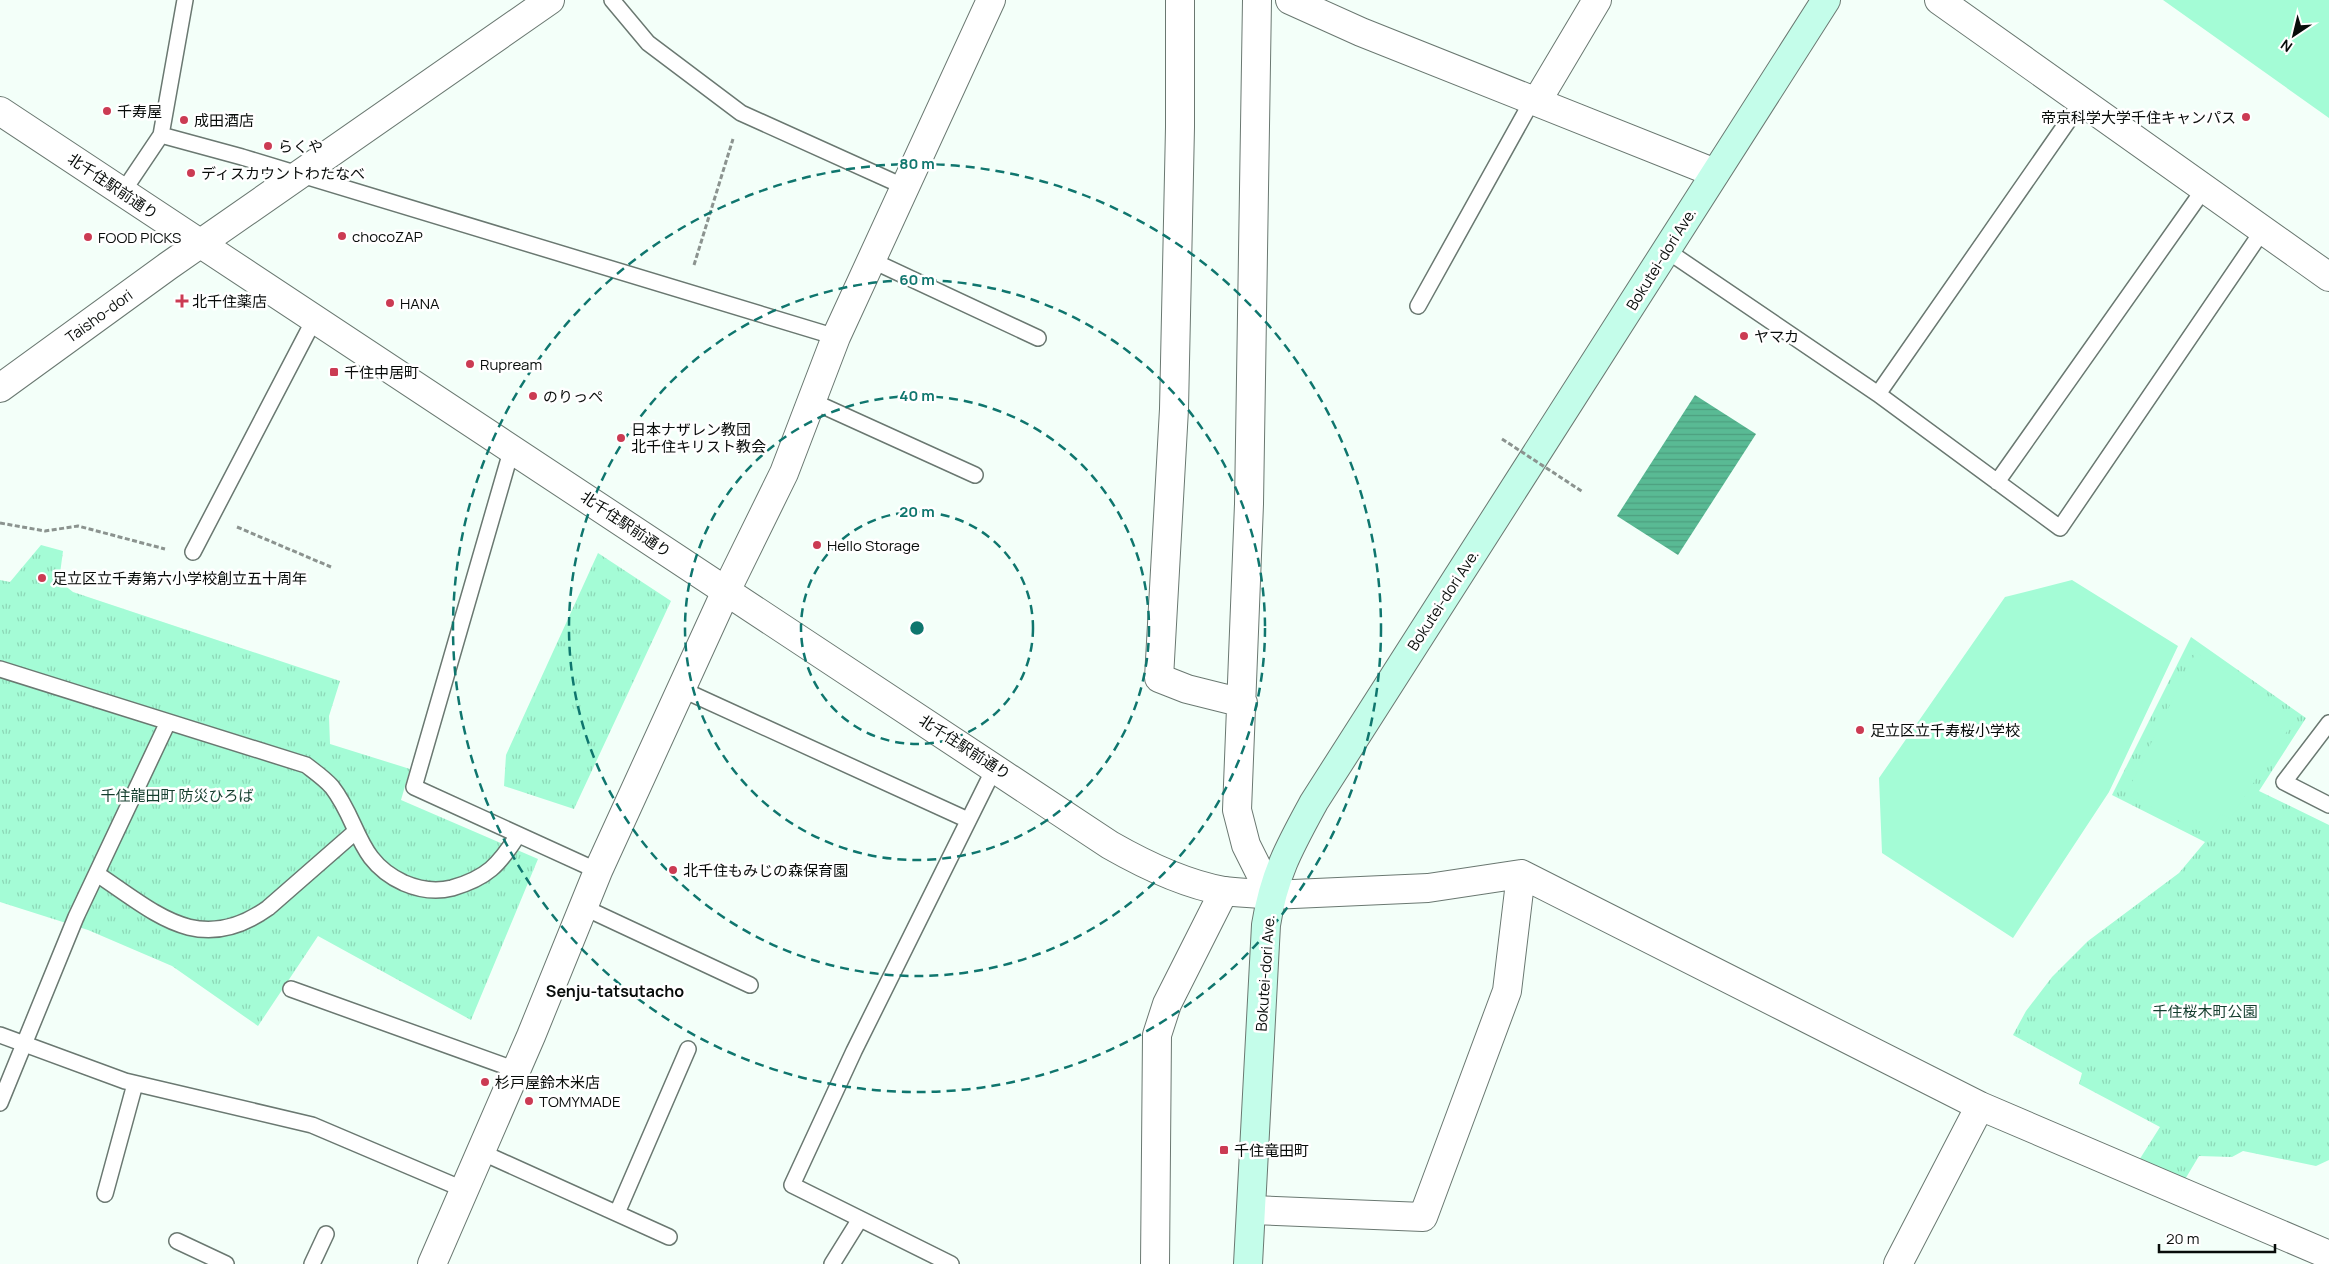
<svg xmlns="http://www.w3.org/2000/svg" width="2329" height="1264" font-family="Manrope,'Noto Sans JP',sans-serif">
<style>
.park{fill:url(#park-tufts)}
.garden{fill:#a4fcd6}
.water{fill:url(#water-rules)}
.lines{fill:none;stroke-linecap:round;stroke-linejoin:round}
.service-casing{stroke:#6a7871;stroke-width:18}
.minor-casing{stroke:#6a7871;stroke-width:30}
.tertiary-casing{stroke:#6a7871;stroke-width:30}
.secondary-casing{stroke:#6a7871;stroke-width:30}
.path{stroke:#8b938f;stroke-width:3;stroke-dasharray:5 2.5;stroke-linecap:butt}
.service{stroke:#fff;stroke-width:15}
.minor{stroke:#fff;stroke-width:28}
.tertiary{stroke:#fff;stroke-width:28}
.secondary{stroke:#c4fdea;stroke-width:28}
.path-bridge{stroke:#8b938f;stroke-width:3;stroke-dasharray:5 2.5;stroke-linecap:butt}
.ring{fill:none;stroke:#0f766e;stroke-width:2.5;stroke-dasharray:9 6}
.poi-dot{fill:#cb3b53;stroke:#fff;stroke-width:2}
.labels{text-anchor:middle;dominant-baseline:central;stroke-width:5;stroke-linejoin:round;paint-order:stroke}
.poi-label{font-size:15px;fill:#080c0a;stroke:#fff;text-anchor:start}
.street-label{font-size:15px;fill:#080c0a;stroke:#fff}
.park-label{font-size:15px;fill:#143e2e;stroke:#fff}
.neighbourhood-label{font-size:16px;font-weight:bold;fill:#080c0a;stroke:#fff}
.centre{fill:#0f766e;stroke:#fff;stroke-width:2.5}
.ring-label{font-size:15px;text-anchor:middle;font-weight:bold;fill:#0f766e;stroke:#fff;stroke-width:5;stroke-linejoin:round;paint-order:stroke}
</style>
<defs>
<pattern id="park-tufts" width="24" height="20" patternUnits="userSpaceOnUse" patternTransform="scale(1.25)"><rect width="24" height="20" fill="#a4fcd6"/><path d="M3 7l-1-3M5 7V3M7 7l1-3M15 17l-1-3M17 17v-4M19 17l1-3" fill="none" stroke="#8cd7b6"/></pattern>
<pattern id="water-rules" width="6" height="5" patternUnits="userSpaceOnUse" patternTransform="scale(1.25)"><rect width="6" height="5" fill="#59ba94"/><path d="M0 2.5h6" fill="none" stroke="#4c9f7e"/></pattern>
</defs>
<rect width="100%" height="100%" fill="#f3fff9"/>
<path class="park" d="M 41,545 L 63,551 L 59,581 L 73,592 L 340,681 L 329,716 L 330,744 L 410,769 L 401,800 L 538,859 L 471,1020 L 318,936 L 258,1026 L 172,966 L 88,930 L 0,902 L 0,580 L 10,582 Z
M 598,553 L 671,601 L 574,809 L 504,786 L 506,755 Z
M 2191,637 L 2306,718 L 2259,791 L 2329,825 L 2329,1160 L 2316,1166 L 2243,1151 L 2232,1157 L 2199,1156 L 2181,1186 L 2136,1165 L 2160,1127 L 2079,1084 L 2082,1073 L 2013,1035 L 2026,1011 L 2052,977 L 2088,941 L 2179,873 L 2205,842 L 2112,795 Z"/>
<path class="garden" d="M 2163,0 L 2329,0 L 2329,118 Z
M 2072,580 L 2178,646 L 2109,792 L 2013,938 L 1882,853 L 1879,778 L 2005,597 Z
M 2196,652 L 2295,719 L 2230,819 L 2221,814 L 2207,835 L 2126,794 Z"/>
<path class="water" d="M 1695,395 L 1756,434 L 1678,555 L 1617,516 Z"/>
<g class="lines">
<g class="service-casing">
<path id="service" d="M 185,0 L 161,135 L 242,157 L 836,337
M 612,0 L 648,43 L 741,113 L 905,187
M 2082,101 L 1878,394 L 2060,528 L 2263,230
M 122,193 L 161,135
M 1666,250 L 1878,394
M 871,260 L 1038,338
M 1418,306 L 1533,99
M 812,401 L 975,475
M 512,448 L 414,787 L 598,871
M 1997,482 L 2204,189
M 193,552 L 315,318
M 0,669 L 306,765 C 315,772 324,778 332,787 C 360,823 356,861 404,883 C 418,889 436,892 452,888 C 487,878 499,865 518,835
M 681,689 L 968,820
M 2329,723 L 2284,782 L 2329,805
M 97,874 C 156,913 199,957 268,908 L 355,832
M 583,907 L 750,985
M 291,989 L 516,1070
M 0,1035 L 125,1081 L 312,1125 L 465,1190
M 0,1103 L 76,917 L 168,722
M 481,1152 L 669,1237
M 105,1194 L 135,1084
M 617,1213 L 688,1049
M 177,1241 L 226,1264
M 312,1264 L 326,1234
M 832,1264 L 860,1219
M 951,1264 L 792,1185 L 854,1051 L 995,767"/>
</g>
<g class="minor-casing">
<path id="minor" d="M 1180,0 L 1180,127 L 1174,409 L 1159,678 L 1187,689 L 1243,703
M 1257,0 L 1249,504 L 1237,810 L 1246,845 L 1271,895 L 1428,888 L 1521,874 L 1980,1106 L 2329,1255
M 1290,0 L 1361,32 L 1715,173
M 1939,0 L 2329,277
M 1537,101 L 1597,0
M 1251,1210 L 1423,1217 L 1507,991 L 1521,874
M 432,1264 L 531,1036 L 598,871 L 726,591 L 784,473 L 836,337 L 991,0
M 1155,1264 L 1157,1035 L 1167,1004 L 1224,891
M 1898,1264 L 1980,1106"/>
</g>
<g class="tertiary-casing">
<path id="tertiary" d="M 0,111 L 1110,845 C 1145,865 1184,884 1224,891 C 1240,893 1255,893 1271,895
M 0,388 L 168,266 L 550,0"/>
</g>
<g class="secondary-casing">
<path id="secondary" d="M 1248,1264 L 1266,925 C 1274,874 1290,846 1314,802 L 1826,0"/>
</g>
<path class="path" d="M 694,265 L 733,139
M 0,523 L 45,531 L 78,526 L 165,549
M 237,527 L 331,567"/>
<use href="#service" class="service"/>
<use href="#minor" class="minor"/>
<use href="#tertiary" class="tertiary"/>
<use href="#secondary" class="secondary"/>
<path class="path-bridge" d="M 1502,439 L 1583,492"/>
</g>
<g class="ring">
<circle cx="917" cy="628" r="116"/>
<circle cx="917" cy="628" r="232"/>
<circle cx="917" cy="628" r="348"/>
<circle cx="917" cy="628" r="464"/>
</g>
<g class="poi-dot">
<circle cx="107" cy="111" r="5"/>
<circle cx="2246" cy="117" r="5"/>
<circle cx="184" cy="120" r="5"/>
<circle cx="268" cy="146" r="5"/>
<circle cx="191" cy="173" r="5"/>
<circle cx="342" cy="236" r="5"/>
<circle cx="88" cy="237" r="5"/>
<path d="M179.5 293.5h5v5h5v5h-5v5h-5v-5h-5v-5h5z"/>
<circle cx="390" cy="303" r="5"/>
<circle cx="1744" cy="336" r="5"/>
<circle cx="470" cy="364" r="5"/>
<rect x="329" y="367" width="10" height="10" rx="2.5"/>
<circle cx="533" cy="396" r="5"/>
<circle cx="621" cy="438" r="5"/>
<circle cx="817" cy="545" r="5"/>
<circle cx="42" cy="578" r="5"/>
<circle cx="1860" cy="730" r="5"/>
<circle cx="673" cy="870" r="5"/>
<circle cx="485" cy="1082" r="5"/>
<circle cx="529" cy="1101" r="5"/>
<rect x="1219" y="1145" width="10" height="10" rx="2.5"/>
</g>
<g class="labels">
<g class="poi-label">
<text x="117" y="111">千寿屋</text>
<text x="2236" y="117" text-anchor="end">帝京科学大学千住キャンパス</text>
<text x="194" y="120">成田酒店</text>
<text x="278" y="146">らくや</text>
<text x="201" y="173">ディスカウントわたなべ</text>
<text x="352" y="236">chocoZAP</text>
<text x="98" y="237">FOOD PICKS</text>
<text x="192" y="301">北千住薬店</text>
<text x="400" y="303">HANA</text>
<text x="1754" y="336">ヤマカ</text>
<text x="480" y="364">Rupream</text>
<text x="344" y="372">千住中居町</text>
<text x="543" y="396">のりっぺ</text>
<text x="631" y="429">日本ナザレン教団<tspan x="631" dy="17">北千住キリスト教会</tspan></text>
<text x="827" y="545">Hello Storage</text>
<text x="52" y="578">足立区立千寿第六小学校創立五十周年</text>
<text x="1870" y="730">足立区立千寿桜小学校</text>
<text x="683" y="870">北千住もみじの森保育園</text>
<text x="495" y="1082">杉戸屋鈴木米店</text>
<text x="539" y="1101">TOMYMADE</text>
<text x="1234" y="1150">千住竜田町</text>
</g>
<g class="street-label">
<text transform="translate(113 186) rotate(34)">北千住駅前通り</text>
<text transform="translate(1661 259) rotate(-58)">Bokutei-dori Ave.</text>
<text transform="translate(99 316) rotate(-36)">Taisho-dori</text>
<text transform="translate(626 524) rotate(34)">北千住駅前通り</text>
<text transform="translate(1443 600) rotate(-57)">Bokutei-dori Ave.</text>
<text transform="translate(965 747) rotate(33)">北千住駅前通り</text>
<text transform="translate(1265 973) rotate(-86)">Bokutei-dori Ave.</text>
</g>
<g class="park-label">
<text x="177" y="795">千住龍田町 防災ひろば</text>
<text x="2205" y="1011">千住桜木町公園</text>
</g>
<g class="neighbourhood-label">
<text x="615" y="991">Senju-tatsutacho</text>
</g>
</g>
<circle cx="917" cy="628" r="8" class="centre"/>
<g class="ring-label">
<text x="917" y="169">80 m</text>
<text x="917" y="285">60 m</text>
<text x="917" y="401">40 m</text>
<text x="917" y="517">20 m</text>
</g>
<g transform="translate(2294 35) rotate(215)" stroke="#ffffff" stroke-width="4" paint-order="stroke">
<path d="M0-4L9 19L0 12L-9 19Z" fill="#080c0a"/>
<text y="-8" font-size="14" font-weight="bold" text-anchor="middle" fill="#080c0a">N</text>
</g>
<path d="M2159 1244v8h116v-8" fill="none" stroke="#080c0a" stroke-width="2.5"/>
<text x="2166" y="1244" font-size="15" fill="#080c0a" stroke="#ffffff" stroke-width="4" paint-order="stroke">20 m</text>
</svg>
